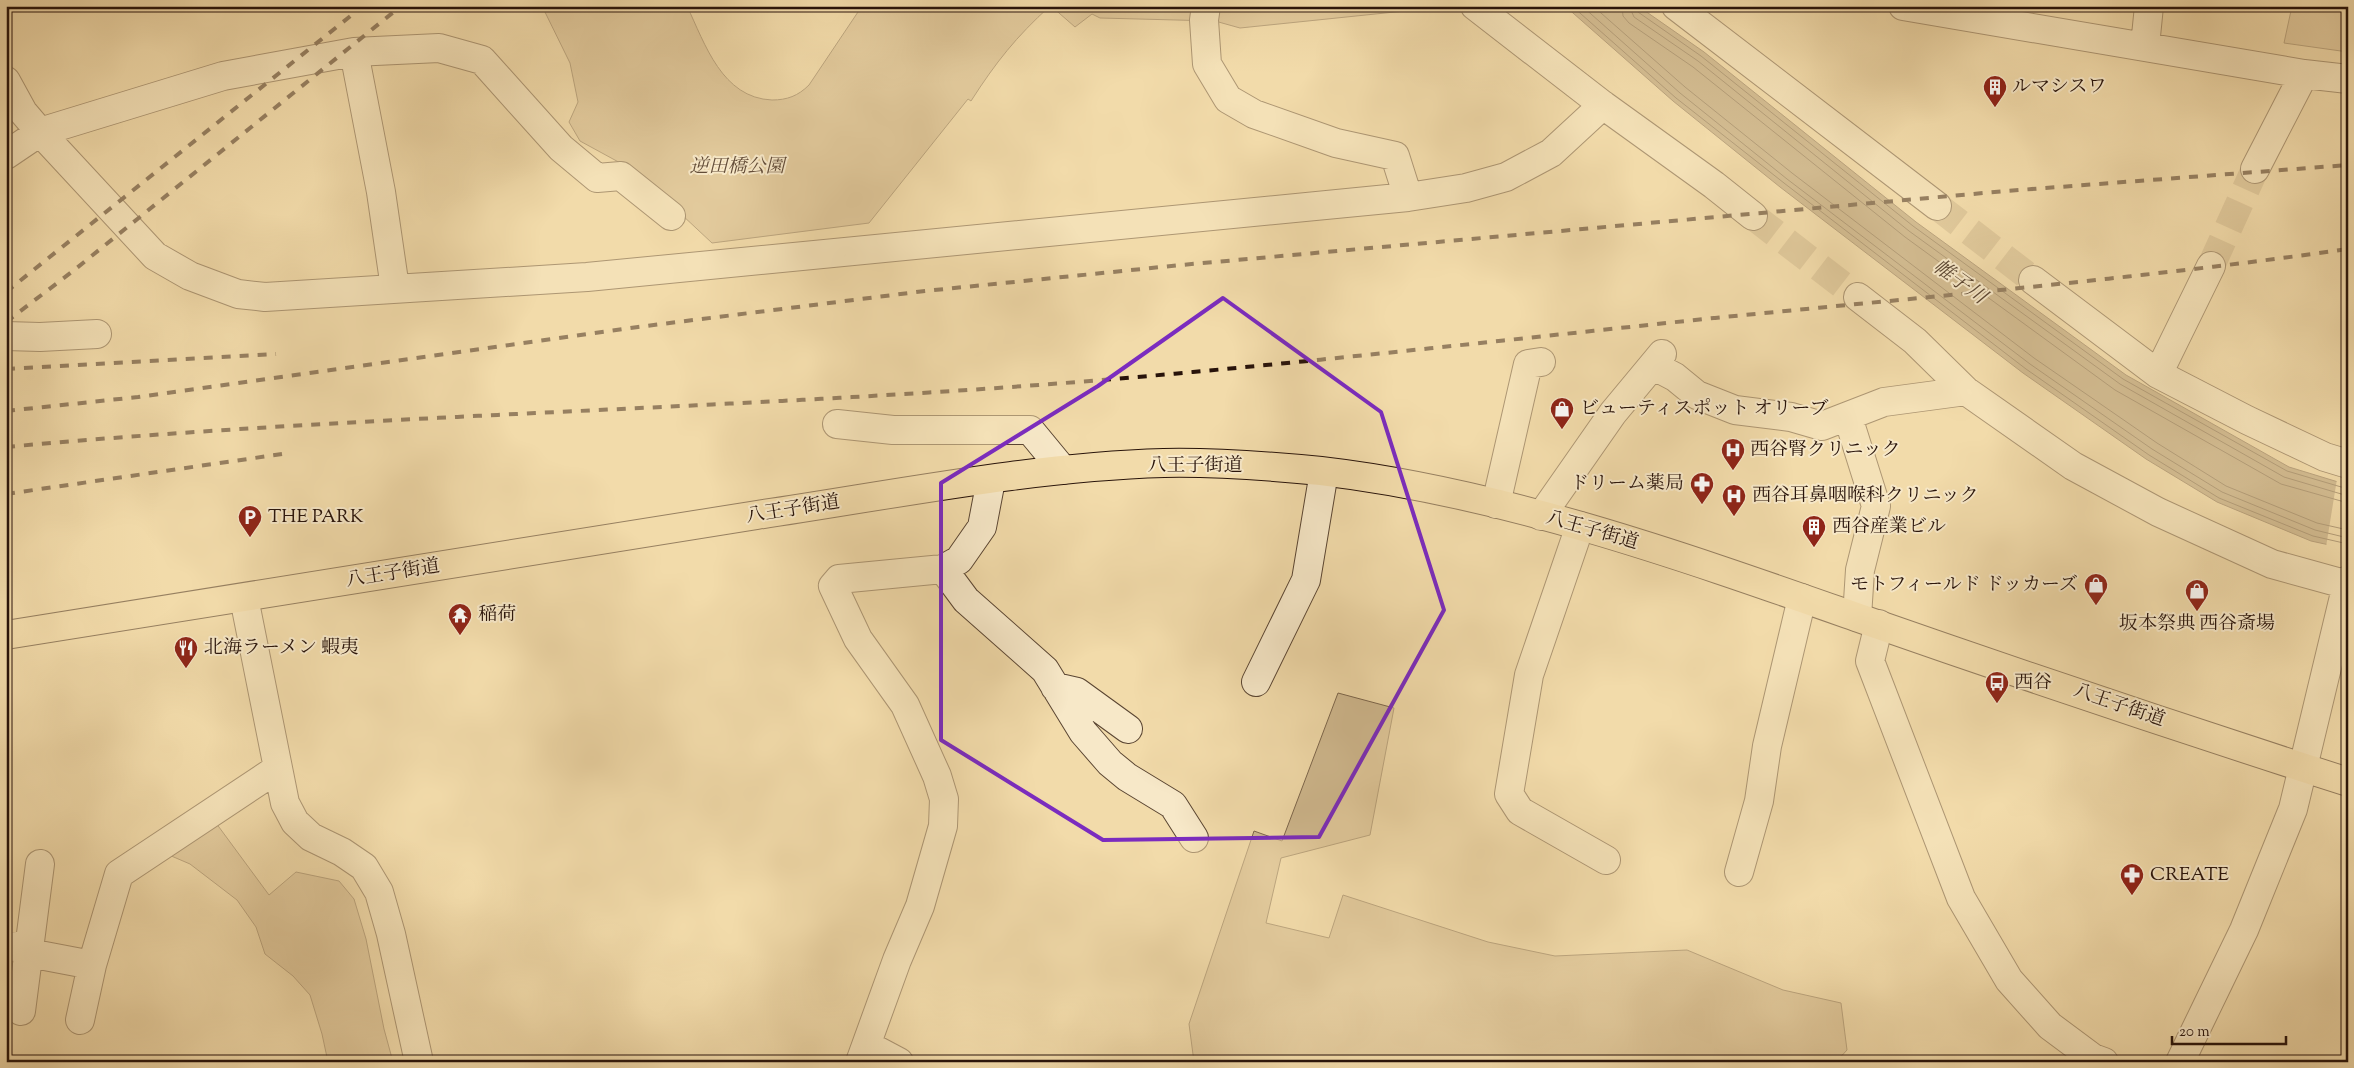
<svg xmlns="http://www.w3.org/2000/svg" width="2354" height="1068" font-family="'Sorts Mill Goudy','Noto Serif JP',serif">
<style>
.green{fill:#d0b98f;stroke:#7c664c}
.water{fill:#ad9774;stroke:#78624a}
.pier{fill:#f2dbaa}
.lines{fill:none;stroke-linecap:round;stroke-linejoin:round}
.shore{stroke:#6a553f;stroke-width:1}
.minor-tunnel{stroke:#cab38a;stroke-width:28;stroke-dasharray:28 14;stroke-linecap:butt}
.minor-casing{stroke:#5a4532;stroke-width:30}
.highway-casing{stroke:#28130a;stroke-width:30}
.minor{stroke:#f7e8c8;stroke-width:28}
.highway{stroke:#f2dbaa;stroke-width:28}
.rail{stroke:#28130a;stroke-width:4;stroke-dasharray:9 9;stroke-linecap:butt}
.marked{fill:none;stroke:#7b2cbf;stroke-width:4;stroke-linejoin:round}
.labels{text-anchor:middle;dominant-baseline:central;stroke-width:4;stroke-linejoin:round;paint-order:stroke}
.poi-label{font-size:19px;fill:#28130a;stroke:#f7e8c8;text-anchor:start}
.park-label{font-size:19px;font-style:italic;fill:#634d39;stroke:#f7e8c8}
.street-label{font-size:19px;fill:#28130a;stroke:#f7e8c8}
.water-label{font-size:20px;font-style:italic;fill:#5d4834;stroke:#f7e8c8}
</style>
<rect width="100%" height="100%" fill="#f2dbaa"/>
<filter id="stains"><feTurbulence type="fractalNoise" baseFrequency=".004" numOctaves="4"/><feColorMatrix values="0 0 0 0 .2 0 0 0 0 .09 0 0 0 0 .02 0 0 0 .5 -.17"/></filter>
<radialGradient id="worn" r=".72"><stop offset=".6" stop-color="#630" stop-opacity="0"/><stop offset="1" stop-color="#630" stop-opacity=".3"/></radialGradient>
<path class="green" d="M 542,6 L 687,6 C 705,44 722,98 772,100 C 787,100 798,96 809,85 L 862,6 L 1050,6 C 1016,37 996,62 971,101 L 968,99 L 869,223 L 712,243 L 635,171 L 580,141 L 569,122 L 578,102 L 570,63 Z
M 1051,6 L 1416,6 L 1414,10 L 1240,28 L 1215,21 L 1100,18 L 1092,14 L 1075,27 Z
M 2292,6 L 2348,6 L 2348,52 L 2284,43 Z
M 1338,693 L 1394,708 L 1370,835 L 1281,858 L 1266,923 L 1329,938 L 1343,895 L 1488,942 L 1555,956 L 1687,950 L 1783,990 L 1841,1003 L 1847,1050 L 1836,1062 L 1194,1062 L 1189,1024 L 1254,831 L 1282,841 Z
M 216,823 L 269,895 L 296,872 L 339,881 L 354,899 L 366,939 L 384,1029 L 393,1062 L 328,1062 L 322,1034 L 310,995 L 293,976 L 265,954 L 256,927 L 237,900 L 190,864 L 169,855 Z"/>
<path class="water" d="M 1565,6 L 1638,6 L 1704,52 L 1916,222 L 2126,375 L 2289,467 L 2348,485 L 2348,549 L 2311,541 L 2217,502 L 2146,459 L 2023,373 L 1780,187 L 1673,101 Z"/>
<path class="pier" d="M 2337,479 L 2348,482 L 2348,552 L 2326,547 Z"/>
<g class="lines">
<path class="shore" d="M 1572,6 L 1676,98 L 1784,183 L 2026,369 L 2149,455 L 2219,498 L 2313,536 L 2348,544
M 1582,6 L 1680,93 L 1787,179 L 2030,364 L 2152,449 L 2222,492 L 2315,530 L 2348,538
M 1593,6 L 1685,87 L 1792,173 L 2034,358 L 2157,443 L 2226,486 L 2317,523 L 2348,530
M 1622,6 L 1623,16 L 1629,23 L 1693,67 L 1905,237 L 2115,390 L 2281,484 L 2348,503
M 1629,6 L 1634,17 L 1698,61 L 1909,231 L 2120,384 L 2284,477 L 2348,496
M 1635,6 L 1638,12 L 1701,56 L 1913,226 L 2123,379 L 2287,471 L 2348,489"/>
<path class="minor-tunnel" d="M 1937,206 L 2033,280
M 1753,216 L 1858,297
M 2211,266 L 2255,169"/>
<g class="minor-casing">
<path id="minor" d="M 1206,6 L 1204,20 L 1207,64 L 1228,99 L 1254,114 L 1336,143 L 1395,156 L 1408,197
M 1475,6 L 1603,105 L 1714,185 L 1753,216
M 1676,6 L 1937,206
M 1903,6 L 2304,74 L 2348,79
M 2145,46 L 2149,6
M 354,52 L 381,192 L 395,288
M 6,81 L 23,112 L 40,132 L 155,256 L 190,276 L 238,294 L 265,297 L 587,277 L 1408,197 L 1466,188 L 1506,177 L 1551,153 L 1603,105
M 6,155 L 40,132 L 223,76 L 354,52 L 439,48 L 482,60 L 561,148 L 597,178 L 621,176 L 671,216
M 2255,169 L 2304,74
M 2033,280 L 2158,374 L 2247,420 L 2325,457 L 2348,464
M 1858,297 L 1915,341 L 1966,391 L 2073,466 L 2158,512 L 2272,564 L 2348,585
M 6,336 L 40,337 L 97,334
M 1654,366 L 1675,377 L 1697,395 L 1735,410 L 1791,417 L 1822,426 L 1884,402 L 1966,391
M 2158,374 L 2211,266
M 1848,417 L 1876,506 L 1860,570 L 1857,617
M 837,424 L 893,430 L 1030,430 L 1063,470
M 1496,504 L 1528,364 L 1541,362
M 1541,516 L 1613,413 L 1662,354
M 1580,526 L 1529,675 L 1509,794 L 1520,811 L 1606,860
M 943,569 L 966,600 L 1045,670 L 1083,732 L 1110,763 L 1127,777 L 1173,805 L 1194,838
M 244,598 L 285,803 L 295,822 L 311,837 L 342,852 L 364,867 L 379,892 L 391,934 L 419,1062
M 1879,624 L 1870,661 L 1961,898 L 2009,980 L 2050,1026 L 2093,1058 L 2104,1062
M 1256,682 L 1306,580 L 1324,472
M 1055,687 L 1077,692 L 1128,729
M 1739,872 L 1759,801 L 1767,746 L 1802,598
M 6,947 L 30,945
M 29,953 L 92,965
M 21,1011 L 40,864
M 80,1020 L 92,965 L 119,874 L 277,769
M 867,1045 L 899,1062
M 860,1062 L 897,960 L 920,906 L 943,826 L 944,799 L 937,776 L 905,705 L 858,639 L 833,586 L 839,579 L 943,569 L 959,560 L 982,527 L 991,480
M 2180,1062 L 2244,930 L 2293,809 L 2348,580"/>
</g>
<g class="highway-casing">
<path id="highway" d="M 6,635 C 257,596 507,553 757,515 C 892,495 1028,467 1164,463 C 1216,462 1270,466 1321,471 C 1502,492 1685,557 1856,617 C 2019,674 2183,729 2348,782"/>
</g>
<use href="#minor" class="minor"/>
<use href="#highway" class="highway"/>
<path class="rail" d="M 6,292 L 363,6
M 6,322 L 73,271 L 401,6
M 6,369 L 276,354
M 6,411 L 138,397 L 638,327 L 925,291 L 1181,265 L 2006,191 L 2348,165
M 6,447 C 375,413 745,410 1114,379 C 1314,362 1514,339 1714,318 C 1925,297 2137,279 2348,249
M 6,494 L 282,454"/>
</g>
<path d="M0 0H2354V1068H0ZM 1223,298 L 1381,412 L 1444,610 L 1319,837 L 1103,840 L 941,740 L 941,483 L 1098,386 Z" fill="#f2dbaa" fill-opacity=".55" fill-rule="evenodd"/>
<path class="marked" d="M 1223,298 L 1381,412 L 1444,610 L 1319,837 L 1103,840 L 941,740 L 941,483 L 1098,386 Z"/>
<defs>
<g id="building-pin" transform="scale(1.25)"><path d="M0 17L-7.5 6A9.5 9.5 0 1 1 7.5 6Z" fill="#8f2418" stroke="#f7e8c8"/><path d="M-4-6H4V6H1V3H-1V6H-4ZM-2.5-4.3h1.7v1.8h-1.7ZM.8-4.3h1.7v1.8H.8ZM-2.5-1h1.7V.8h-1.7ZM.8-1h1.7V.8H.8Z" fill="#fff"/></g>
<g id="shop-pin" transform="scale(1.25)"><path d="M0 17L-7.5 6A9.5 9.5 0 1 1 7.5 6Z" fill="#8f2418" stroke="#f7e8c8"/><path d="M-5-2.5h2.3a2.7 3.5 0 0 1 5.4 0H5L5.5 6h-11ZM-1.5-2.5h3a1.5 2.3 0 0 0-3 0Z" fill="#fff"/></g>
<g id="hospital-pin" transform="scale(1.25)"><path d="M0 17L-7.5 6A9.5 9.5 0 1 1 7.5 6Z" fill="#8f2418" stroke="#f7e8c8"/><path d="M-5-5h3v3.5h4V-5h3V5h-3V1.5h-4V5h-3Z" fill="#fff"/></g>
<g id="pharmacy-pin" transform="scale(1.25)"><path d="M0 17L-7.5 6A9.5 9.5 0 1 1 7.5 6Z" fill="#8f2418" stroke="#f7e8c8"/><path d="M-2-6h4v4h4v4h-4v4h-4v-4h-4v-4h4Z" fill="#fff"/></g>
<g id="parking-pin" transform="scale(1.25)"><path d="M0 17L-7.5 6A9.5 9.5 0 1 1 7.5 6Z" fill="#8f2418" stroke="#f7e8c8"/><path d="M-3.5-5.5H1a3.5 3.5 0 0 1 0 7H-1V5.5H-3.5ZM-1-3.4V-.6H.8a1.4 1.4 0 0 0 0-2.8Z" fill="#fff"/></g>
<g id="temple-pin" transform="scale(1.25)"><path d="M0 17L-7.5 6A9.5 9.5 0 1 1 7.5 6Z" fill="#8f2418" stroke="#f7e8c8"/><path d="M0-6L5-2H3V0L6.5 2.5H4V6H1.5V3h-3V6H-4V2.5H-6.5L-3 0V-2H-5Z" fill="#fff"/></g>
<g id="restaurant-pin" transform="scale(1.25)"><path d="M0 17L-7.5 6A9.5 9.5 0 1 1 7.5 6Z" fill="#8f2418" stroke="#f7e8c8"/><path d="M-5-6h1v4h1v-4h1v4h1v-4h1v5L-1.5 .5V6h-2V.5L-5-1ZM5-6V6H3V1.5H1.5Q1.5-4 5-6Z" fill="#fff"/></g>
<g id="bus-pin" transform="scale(1.25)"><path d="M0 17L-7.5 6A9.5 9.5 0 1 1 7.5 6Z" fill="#8f2418" stroke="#f7e8c8"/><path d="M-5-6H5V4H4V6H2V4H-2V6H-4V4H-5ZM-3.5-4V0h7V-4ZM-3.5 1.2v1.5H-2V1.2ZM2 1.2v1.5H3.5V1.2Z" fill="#fff"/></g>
</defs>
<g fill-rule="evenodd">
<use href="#building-pin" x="1995" y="87"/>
<use href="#shop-pin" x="1562" y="409"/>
<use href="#hospital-pin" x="1733" y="450"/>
<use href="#pharmacy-pin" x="1702" y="484"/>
<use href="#hospital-pin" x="1734" y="496"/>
<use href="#parking-pin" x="250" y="517"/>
<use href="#building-pin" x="1814" y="527"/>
<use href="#shop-pin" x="2096" y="585"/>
<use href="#shop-pin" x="2197" y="591"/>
<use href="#temple-pin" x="460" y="615"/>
<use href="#restaurant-pin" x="186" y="648"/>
<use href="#bus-pin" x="1997" y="683"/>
<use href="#pharmacy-pin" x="2132" y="875"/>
</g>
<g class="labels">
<g class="poi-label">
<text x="2012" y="87">ルマシスワ</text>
<text x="1580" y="409">ビューティスポット オリーブ</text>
<text x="1750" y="450">西谷腎クリニック</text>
<text x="1684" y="484" text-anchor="end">ドリーム薬局</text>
<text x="1752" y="496">西谷耳鼻咽喉科クリニック</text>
<text x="268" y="517">THE PARK</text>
<text x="1832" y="527">西谷産業ビル</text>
<text x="2078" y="585" text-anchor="end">モトフィールド ドッカーズ</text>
<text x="478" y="615">稲荷</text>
<text x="2197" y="624" text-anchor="middle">坂本祭典 西谷斎場</text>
<text x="204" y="648">北海ラーメン 蝦夷</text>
<text x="2014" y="683">西谷</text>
<text x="2150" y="875">CREATE</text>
</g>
<g class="park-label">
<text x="737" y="167">逆田橋公園</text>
</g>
<g class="street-label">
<text x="1195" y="466">八王子街道</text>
<text transform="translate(793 510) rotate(-9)">八王子街道</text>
<text transform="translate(1592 531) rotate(16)">八王子街道</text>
<text transform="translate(393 574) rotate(-9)">八王子街道</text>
<text transform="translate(2119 706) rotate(19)">八王子街道</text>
</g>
<g class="water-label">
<text transform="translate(1959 283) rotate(36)">帷子川</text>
</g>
</g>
<rect width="2354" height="1068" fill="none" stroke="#f2dbaa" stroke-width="25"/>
<rect x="8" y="8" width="2339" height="1053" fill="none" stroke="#28130a" stroke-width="2.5"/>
<rect x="12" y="12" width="2329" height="1043" fill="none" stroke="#28130a"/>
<path d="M2172 1036v8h114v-8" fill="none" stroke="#28130a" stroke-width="2.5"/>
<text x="2179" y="1036" font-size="15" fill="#28130a" stroke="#f7e8c8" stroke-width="4" paint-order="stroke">20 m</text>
<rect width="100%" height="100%" filter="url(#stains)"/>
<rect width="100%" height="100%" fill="url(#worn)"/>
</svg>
